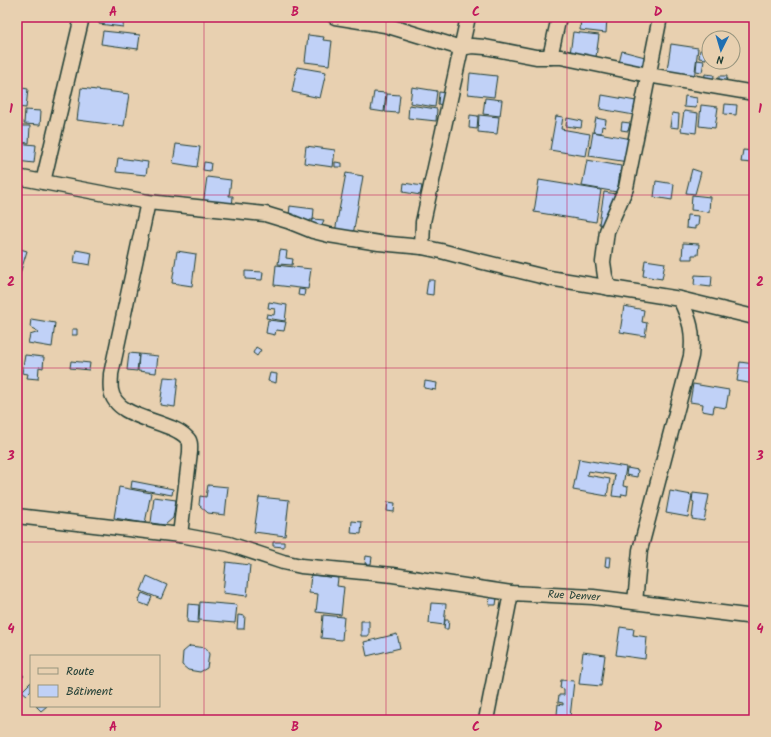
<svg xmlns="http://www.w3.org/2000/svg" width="771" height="737" font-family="Kalam,sans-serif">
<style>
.building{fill:#c0d1f7;stroke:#1f3d34}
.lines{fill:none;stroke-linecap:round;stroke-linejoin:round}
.minor-casing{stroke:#1f3d34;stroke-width:17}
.minor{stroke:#e8d0b0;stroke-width:14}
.grid{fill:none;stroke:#c2185b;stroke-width:1;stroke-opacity:0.55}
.labels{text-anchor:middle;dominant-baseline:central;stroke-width:3;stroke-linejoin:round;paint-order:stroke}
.street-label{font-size:11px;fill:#1f3d34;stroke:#e8d0b0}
.neatline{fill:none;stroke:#c2185b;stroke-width:1.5}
.grid-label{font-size:13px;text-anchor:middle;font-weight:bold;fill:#c2185b}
</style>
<rect width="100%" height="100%" fill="#e8d0b0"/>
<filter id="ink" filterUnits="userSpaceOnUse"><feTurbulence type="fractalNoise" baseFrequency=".025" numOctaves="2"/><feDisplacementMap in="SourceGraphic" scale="8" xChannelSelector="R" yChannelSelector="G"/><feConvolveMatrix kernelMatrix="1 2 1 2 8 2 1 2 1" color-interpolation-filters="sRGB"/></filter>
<g filter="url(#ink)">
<path class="building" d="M 99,17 L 124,17 L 123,27 L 99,24 Z
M 581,17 L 607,17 L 606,33 L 580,30 Z
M 103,31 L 140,35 L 138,49 L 101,44 Z
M 573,32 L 599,35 L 596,57 L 570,54 Z
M 308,35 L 324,37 L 323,40 L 332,41 L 329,65 L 305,62 Z
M 671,44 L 698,48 L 694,79 L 672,76 L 667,70 Z
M 700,50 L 707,51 L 706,59 L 699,58 Z
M 622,51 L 645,57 L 641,73 L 618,67 Z
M 697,60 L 704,61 L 702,72 L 696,71 Z
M 297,67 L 326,72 L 320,98 L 292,92 Z
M 470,73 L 497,76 L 494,97 L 468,94 Z
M 705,74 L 714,75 L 713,83 L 704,82 Z
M 719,76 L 727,76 L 726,85 L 719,84 Z
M 17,87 L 28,89 L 26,108 L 17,107 Z
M 412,87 L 437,91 L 435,107 L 410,103 Z
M 81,88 L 129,94 L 124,126 L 77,120 Z
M 374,92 L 386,93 L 384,112 L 371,110 Z
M 439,92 L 448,93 L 447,106 L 438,104 Z
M 387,94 L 400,95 L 398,113 L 385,112 Z
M 602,95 L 636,101 L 634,115 L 600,109 Z
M 685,96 L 697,98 L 696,108 L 684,107 Z
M 485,98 L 502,100 L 500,116 L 483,114 Z
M 725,104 L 737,105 L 736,115 L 724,114 Z
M 409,105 L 437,109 L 436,121 L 408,118 Z
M 701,105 L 718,107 L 715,128 L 699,126 Z
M 25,110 L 41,111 L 40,125 L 24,124 Z
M 684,111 L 698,113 L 696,133 L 681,131 Z
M 672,113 L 679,114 L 678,128 L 670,127 Z
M 470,115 L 478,116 L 477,129 L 469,128 Z
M 479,115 L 499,117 L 497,134 L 478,132 Z
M 556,116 L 563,117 L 561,129 L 590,134 L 586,156 L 550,150 Z
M 567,118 L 582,121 L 581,128 L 566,126 Z
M 596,118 L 606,120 L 605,127 L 602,126 L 601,133 L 593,132 Z
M 622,122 L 630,123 L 628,131 L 621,130 Z
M 17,126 L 30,126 L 29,143 L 17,142 Z
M 593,132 L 632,139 L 628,162 L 589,156 Z
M 17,143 L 36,145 L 34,163 L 17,161 Z
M 176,144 L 200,147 L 197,167 L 173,163 Z
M 306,146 L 335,150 L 333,167 L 304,163 Z
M 743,150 L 754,151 L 753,163 L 741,162 Z
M 118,158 L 148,162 L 146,175 L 116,172 Z
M 587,160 L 621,166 L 617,192 L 582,186 Z
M 204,162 L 211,163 L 210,171 L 203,170 Z
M 335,162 L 342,163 L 342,167 L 335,167 Z
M 692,169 L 701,172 L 695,194 L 686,193 Z
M 346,173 L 363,176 L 353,235 L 335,232 Z
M 207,177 L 231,180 L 229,196 L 233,196 L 232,208 L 203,205 Z
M 539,180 L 601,190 L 596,222 L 534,212 Z
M 656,181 L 674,184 L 672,200 L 654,197 Z
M 404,183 L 422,186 L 420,195 L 403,192 Z
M 604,192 L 621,195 L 616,227 L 599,224 Z
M 692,195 L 710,197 L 709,212 L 691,210 Z
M 290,206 L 314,209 L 313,220 L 310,220 L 309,226 L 288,224 Z
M 687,215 L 699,216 L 698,226 L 695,226 L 695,229 L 686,228 Z
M 313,219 L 324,220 L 319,231 L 312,232 Z
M 683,243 L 699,244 L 698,255 L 692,255 L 692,259 L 682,259 Z
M 17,248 L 27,251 L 18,280 L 17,280 Z
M 76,250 L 92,253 L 90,265 L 74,262 Z
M 280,250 L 287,251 L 286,258 L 293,259 L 292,265 L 278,264 Z
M 177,251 L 196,254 L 192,286 L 172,283 Z
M 645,260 L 665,263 L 662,279 L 643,276 Z
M 276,265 L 311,269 L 308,289 L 274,285 Z
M 245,271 L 263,272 L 262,280 L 245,279 Z
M 695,275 L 712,276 L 711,287 L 694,285 Z
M 428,280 L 434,280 L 433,295 L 426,294 Z
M 299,289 L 305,290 L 304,296 L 298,295 Z
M 269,302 L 287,305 L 285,321 L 266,318 L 267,314 L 274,315 L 275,309 L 268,308 Z
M 624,306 L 644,310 L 642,322 L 647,323 L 645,336 L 620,332 Z
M 31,319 L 55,323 L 52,347 L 28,343 L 30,335 L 39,332 L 30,327 Z
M 268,320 L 286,322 L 284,331 L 276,330 L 275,335 L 266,333 Z
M 72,329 L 77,329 L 77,335 L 72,335 Z
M 256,347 L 261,350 L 257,356 L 253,353 Z
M 129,353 L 139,354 L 137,371 L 127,370 Z
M 139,354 L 158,356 L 156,373 L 138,371 Z
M 25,355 L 44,357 L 43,368 L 39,367 L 38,379 L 27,378 L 28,374 L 22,373 Z
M 71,361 L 90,363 L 89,370 L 70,368 Z
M 740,362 L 754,364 L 754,384 L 737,381 Z
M 270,373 L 277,374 L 276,383 L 268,381 Z
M 164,377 L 178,378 L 175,407 L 160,405 Z
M 425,381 L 437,383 L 436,390 L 424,388 Z
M 693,384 L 729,390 L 726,408 L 714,406 L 713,413 L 702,411 L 703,404 L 690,402 Z
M 579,459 L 626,467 L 623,486 L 628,487 L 627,495 L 622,494 L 621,497 L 612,496 L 615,475 L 588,471 L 587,475 L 610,479 L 607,496 L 573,490 Z
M 627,468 L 638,470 L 637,477 L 626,475 Z
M 132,481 L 173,489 L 172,495 L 131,488 Z
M 208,485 L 228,487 L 225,515 L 208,513 L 199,505 L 200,496 L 206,497 Z
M 119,487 L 151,493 L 145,523 L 114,518 Z
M 670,491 L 692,495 L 688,517 L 666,513 Z
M 693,493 L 709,495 L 704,521 L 692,519 L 694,502 L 692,501 Z
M 154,497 L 176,500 L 173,518 L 165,525 L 151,523 Z
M 259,497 L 289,500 L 285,536 L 254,532 Z
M 388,502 L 395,503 L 394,512 L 387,511 Z
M 352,521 L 362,522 L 361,534 L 351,533 Z
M 273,542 L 284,542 L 284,547 L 273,546 Z
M 366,556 L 372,557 L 371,564 L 365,564 Z
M 606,557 L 611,557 L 610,567 L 605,566 Z
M 226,562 L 250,565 L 247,596 L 223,593 Z
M 311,575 L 338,578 L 337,586 L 344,587 L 341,615 L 316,612 L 318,594 L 309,593 Z
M 147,576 L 167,585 L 161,599 L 141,591 Z
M 142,593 L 152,597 L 148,606 L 138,602 Z
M 490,597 L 497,598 L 496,605 L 489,605 Z
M 200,602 L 237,605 L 235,623 L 199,620 Z
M 431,603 L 446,604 L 444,625 L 429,623 Z
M 188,604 L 199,605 L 198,623 L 187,622 Z
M 238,615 L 245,616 L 244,629 L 237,629 Z
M 323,615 L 344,617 L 342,640 L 321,638 Z
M 445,620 L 449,620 L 448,629 L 444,629 Z
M 361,621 L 369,621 L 369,636 L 361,636 Z
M 620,627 L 634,629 L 633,635 L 647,637 L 645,659 L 616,655 Z
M 397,634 L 400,648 L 367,656 L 364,642 Z
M 190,646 L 206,648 L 209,654 L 207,668 L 200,672 L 188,670 L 182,665 L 183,652 Z
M 583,652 L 605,655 L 601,686 L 579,684 Z
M 19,671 L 24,676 L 17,682 L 17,673 Z
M 561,680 L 574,681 L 570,717 L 557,715 L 558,704 L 563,705 L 563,703 L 558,702 L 559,695 L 564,695 L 564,689 L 560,688 Z
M 31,682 L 31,691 L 27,695 L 22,691 Z
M 36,706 L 47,706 L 41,711 Z"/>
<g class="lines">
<g class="minor-casing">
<g id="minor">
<path d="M 335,17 L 385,25 L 461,48 L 472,46 L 485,47 L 536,57 L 561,57 L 648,75 L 754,93"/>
<path d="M 550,57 L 559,17"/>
<path d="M 17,177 L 148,202 L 265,214 L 288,221 L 313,231 L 329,235 L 379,243 L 422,247 L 441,251 L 479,261 L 549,278 L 680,299 L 754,317"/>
<path d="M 43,182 L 82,17"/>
<path d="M 148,202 L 111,374 C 111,379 110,385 111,390 C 115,420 170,419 187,438 C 191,441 190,447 190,452 L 180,535"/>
<path d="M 422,247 L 423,222 L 468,17"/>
<path d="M 609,288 L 605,276 L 603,262 L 607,231 L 626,188 L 660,17"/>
<path id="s1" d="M 17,516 L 180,535 L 229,544 L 283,562 L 301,566 L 393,575 L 511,593 L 593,597 L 754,617"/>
<path d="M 635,602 L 640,550 L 691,356 C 694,332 690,320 680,299"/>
<path d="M 486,720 L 511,593"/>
</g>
</g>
<use href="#minor" class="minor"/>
</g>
</g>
<path class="grid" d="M 204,17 L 204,720M 386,17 L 386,720M 567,17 L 567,720M 17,195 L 754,195M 17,368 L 754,368M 17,542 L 754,542"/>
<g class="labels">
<g class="street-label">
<text stroke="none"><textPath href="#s1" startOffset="564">Rue Denver</textPath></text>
</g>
</g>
<rect width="771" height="737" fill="none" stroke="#e8d0b0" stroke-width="44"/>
<rect x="30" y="655" width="130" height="52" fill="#e8d0b0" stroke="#98957e"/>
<rect x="38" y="668" width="20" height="6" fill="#e8d0b0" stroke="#98957e"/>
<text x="66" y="675" font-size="12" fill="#1f3d34">Route</text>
<rect x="38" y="685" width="20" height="12" fill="#c0d1f7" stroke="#98957e"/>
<text x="66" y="695" font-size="12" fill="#1f3d34">Bâtiment</text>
<g transform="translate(721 50) rotate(185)"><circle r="19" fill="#e8d0b0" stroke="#98957e"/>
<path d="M0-3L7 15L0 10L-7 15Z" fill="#1f6fb2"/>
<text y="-6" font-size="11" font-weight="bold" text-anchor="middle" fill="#1f3d34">N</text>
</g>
<rect x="22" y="22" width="727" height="693" class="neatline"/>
<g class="grid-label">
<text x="113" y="16">A</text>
<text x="295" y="16">B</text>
<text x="476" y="16">C</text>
<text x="658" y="16">D</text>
<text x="11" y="113">1</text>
<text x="760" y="113">1</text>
<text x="11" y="286">2</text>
<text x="760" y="286">2</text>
<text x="11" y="460">3</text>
<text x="760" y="460">3</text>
<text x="11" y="633">4</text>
<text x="760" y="633">4</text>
<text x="113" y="731">A</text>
<text x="295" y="731">B</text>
<text x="476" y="731">C</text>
<text x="658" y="731">D</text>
</g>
</svg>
